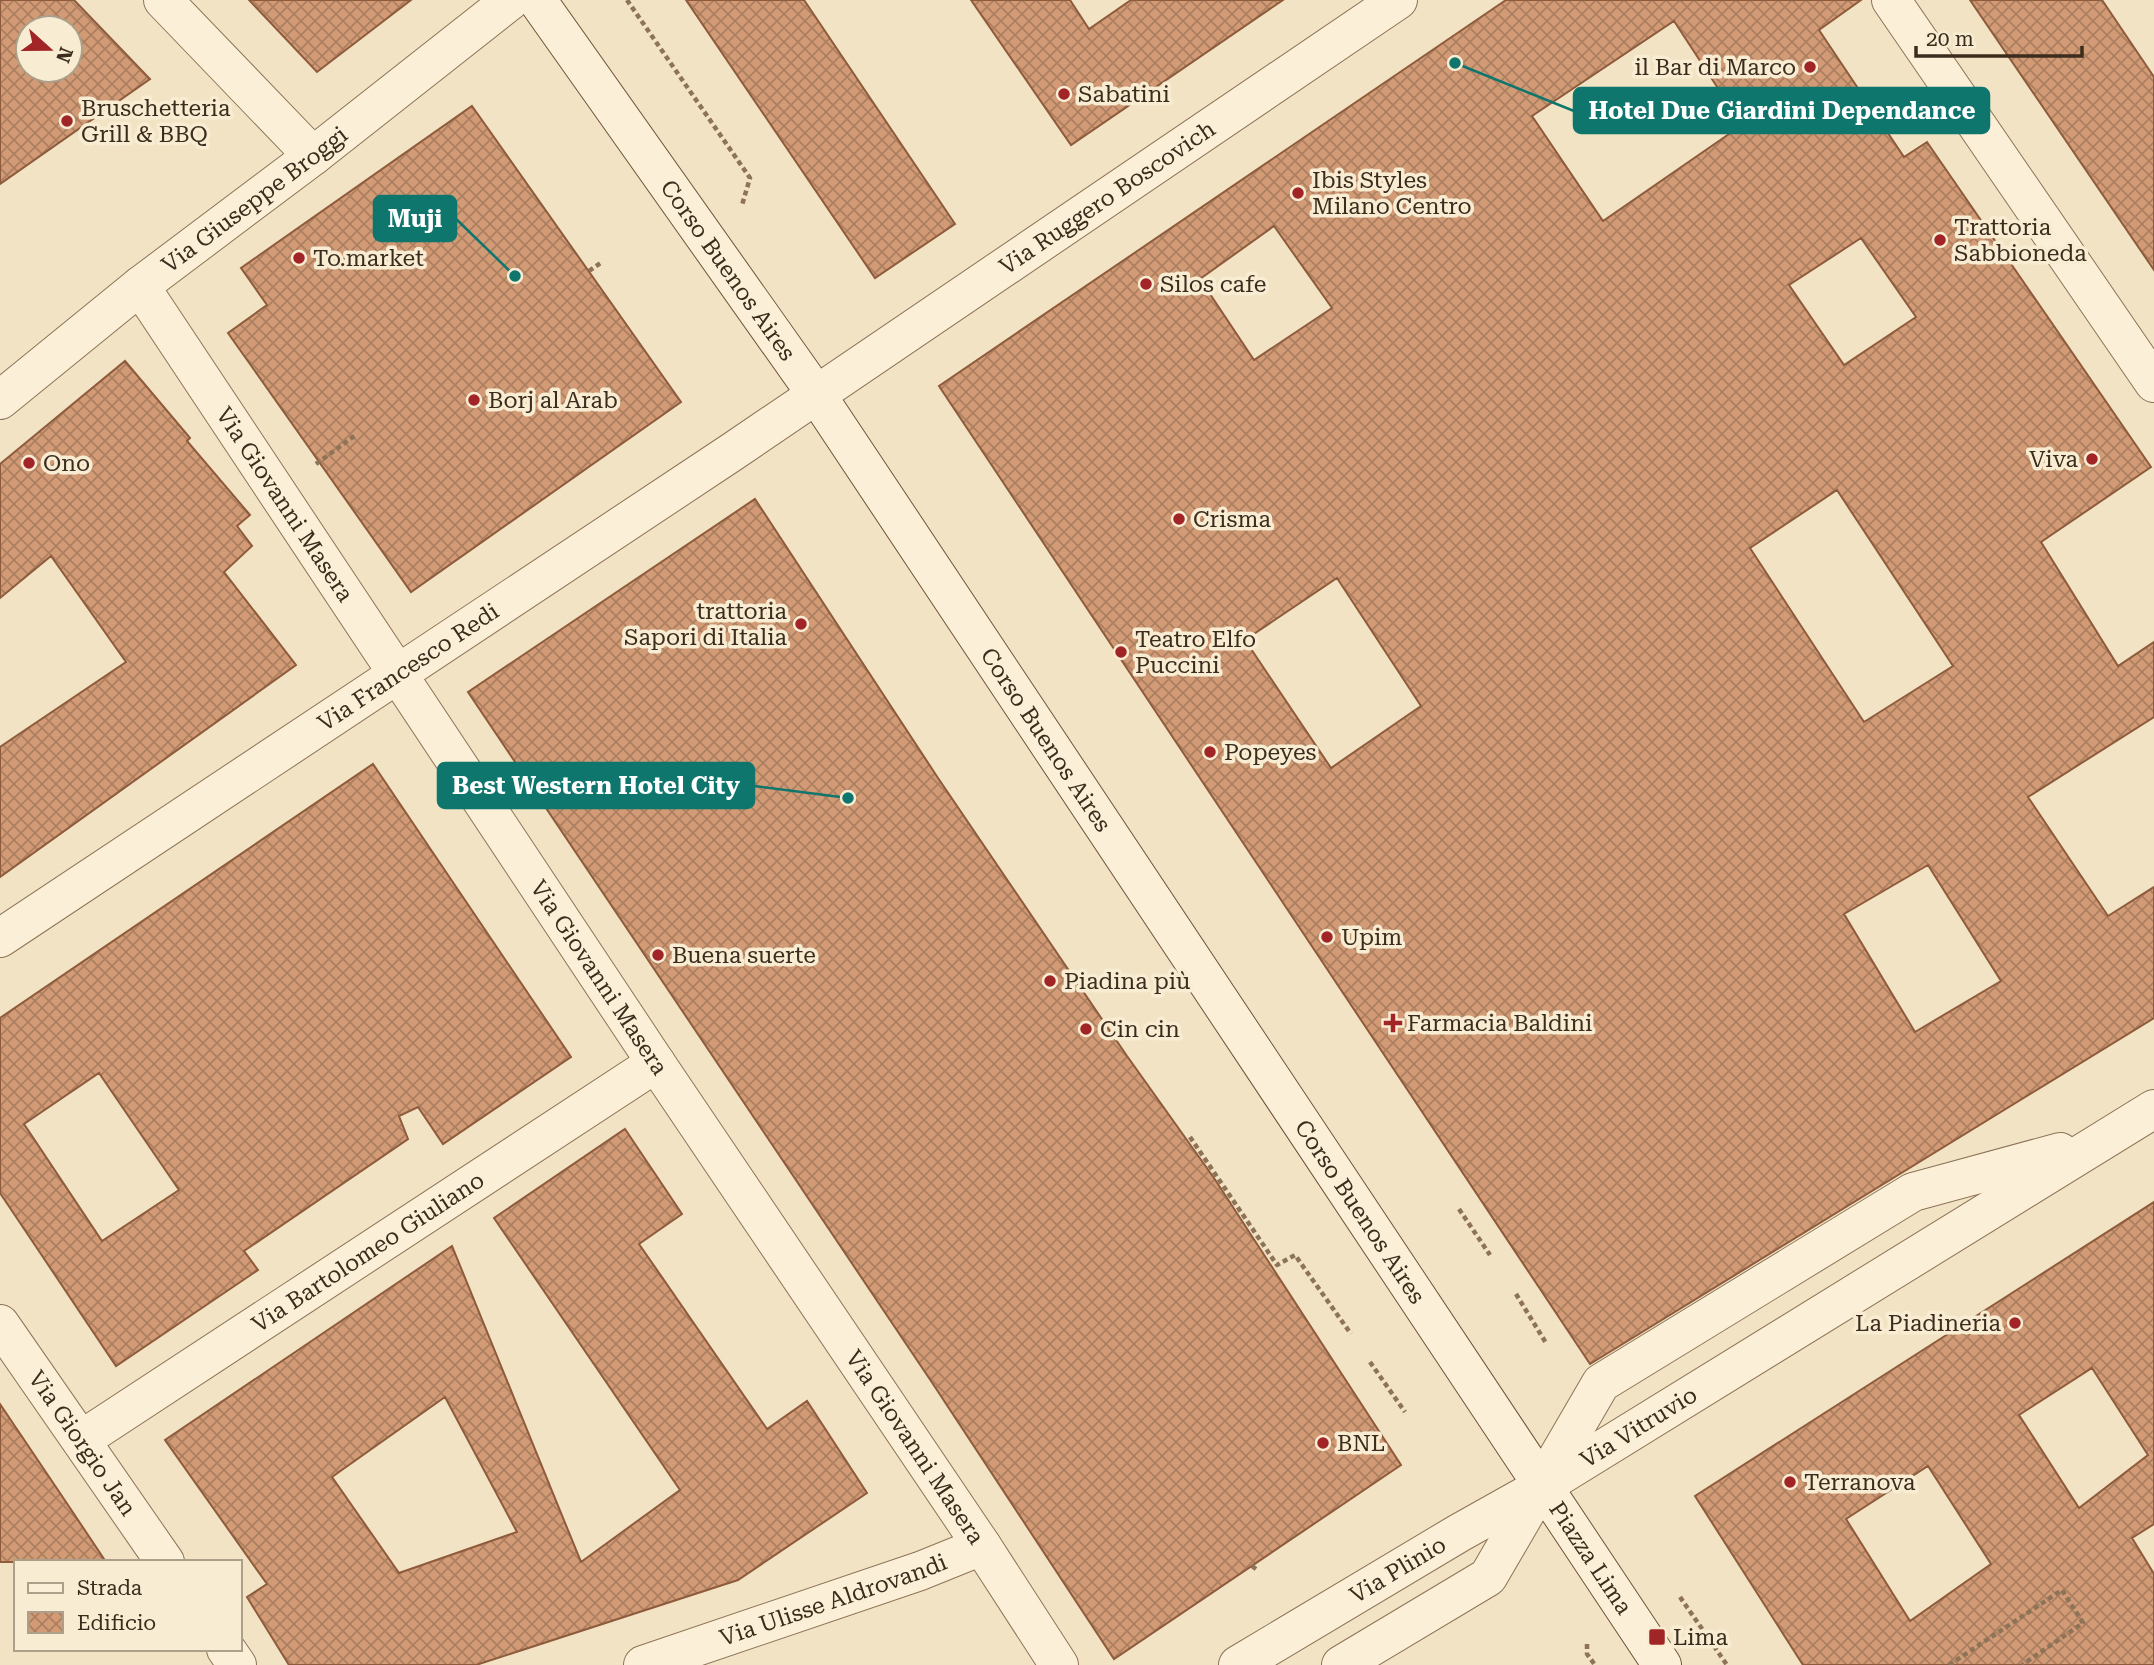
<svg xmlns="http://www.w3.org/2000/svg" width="2154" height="1665" font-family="'Roboto Serif',serif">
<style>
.building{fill:url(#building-cross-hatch);stroke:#8e5b3c;stroke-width:2;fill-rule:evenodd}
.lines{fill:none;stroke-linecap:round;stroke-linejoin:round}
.minor-casing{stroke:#8d7358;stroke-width:40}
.tertiary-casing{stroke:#8d7358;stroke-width:40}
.secondary-casing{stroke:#6f543b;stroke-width:40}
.path{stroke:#8d7358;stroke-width:4.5;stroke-dasharray:5 3.5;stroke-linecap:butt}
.minor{stroke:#fbf0d7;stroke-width:38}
.tertiary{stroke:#fbf0d7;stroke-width:38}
.secondary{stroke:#fbf0d7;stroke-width:38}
.poi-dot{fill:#a12427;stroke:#f8edd3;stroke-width:2.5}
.labels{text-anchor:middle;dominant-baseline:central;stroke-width:7;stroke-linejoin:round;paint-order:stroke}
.poi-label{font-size:23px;fill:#3c2c1d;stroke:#f8edd3;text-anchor:start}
.street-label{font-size:23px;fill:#3c2c1d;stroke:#f8edd3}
.leader{fill:none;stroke:#0f766e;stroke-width:2.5}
.callout-dot{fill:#0f766e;stroke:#f8edd3;stroke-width:2.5}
.callout{fill:#0f766e;stroke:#0f766e;stroke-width:2.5}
.callout-label{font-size:24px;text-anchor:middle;font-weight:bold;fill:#fff}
</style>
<defs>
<pattern id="building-cross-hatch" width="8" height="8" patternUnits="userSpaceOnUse" patternTransform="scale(1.75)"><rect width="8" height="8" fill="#d29b76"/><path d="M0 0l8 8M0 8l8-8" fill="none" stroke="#ac7f60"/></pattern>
</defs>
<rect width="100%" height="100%" fill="#f1e3c3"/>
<path class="building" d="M 0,0 L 74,0 L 150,79 L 0,184 ZM 28,28 L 70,28 L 70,70 L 28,70 Z
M 249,0 L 411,0 L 317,72 Z
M 686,0 L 804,0 L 955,224 L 875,278 Z
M 971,0 L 1070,0 L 1089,29 L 1131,0 L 1283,0 L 1071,145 Z
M 1506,0 L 1861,0 L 1819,30 L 1904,157 L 1927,142 L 2151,467 L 2041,542 L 2118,666 L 2154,642 L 2154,717 L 2028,797 L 2108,916 L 2154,887 L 2154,1018 L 1590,1364 L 939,386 ZM 1674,21 L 1742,125 L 1603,221 L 1532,116 ZM 1274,226 L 1332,308 L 1254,360 L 1200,279 ZM 1861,238 L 1916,317 L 1844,365 L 1789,285 ZM 1837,490 L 1953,666 L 1864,722 L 1750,548 ZM 1337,578 L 1421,706 L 1331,768 L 1245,640 ZM 1928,865 L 2001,981 L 1915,1032 L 1844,914 Z
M 1970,0 L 2102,0 L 2154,77 L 2154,270 Z
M 472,106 L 681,402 L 411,592 L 228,333 L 267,305 L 241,268 Z
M 125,361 L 190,438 L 187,441 L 250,515 L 237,526 L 252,546 L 224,572 L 296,665 L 0,877 L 0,747 L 126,662 L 51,556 L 0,598 L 0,464 Z
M 755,499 L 938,778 L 1127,1056 L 1214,1178 L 1401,1465 L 1114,1659 L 931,1381 L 468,692 Z
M 373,764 L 571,1057 L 443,1144 L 418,1107 L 399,1116 L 408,1139 L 244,1251 L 258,1270 L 116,1366 L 0,1193 L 0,1018 ZM 99,1073 L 179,1190 L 102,1241 L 24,1124 Z
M 625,1129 L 682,1214 L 639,1244 L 767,1429 L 807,1401 L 867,1493 L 738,1580 L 476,1665 L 289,1665 L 247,1597 L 267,1584 L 165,1440 L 452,1246 L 581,1562 L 680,1490 L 494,1218 ZM 445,1397 L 517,1532 L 399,1573 L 332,1477 Z
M 2154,1202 L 2154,1524 L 2132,1538 L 2154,1574 L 2154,1665 L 1803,1665 L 1695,1496 ZM 2092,1368 L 2148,1455 L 2079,1508 L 2019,1415 ZM 1928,1466 L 1991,1564 L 1910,1621 L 1846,1519 Z
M 0,1404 L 66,1502 L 106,1562 L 0,1562 Z"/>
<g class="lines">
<g class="minor-casing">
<g id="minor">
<path d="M 163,0 L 313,156"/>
<path d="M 1891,0 L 2154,383"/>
<path id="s1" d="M 140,286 L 656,1063 L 982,1546 L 1059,1665"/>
<path id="s2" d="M 0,400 L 140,286 L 313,156 L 511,0"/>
<path id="s3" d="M 0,938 L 732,452 L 1398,0"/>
<path id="s4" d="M 0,1324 L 165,1562"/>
<path id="s5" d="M 81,1440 L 656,1063"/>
<path d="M 226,1649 L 237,1665"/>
<path id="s6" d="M 643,1665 L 920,1571 L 982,1546"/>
</g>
</g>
<g class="tertiary-casing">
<g id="tertiary">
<path id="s7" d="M 1238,1665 L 1459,1533 L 1543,1486 L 2154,1109"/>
<path d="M 1341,1665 L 1488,1577 L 1601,1383 L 1913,1192 L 2060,1152 L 2062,1154"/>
</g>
</g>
<g class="secondary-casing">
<g id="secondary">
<path id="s8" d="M 537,0 L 816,394 L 1662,1665"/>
</g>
</g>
<path class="path" d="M 627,0 L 750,178 L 742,205
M 589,271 L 602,262
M 316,464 L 357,434
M 1190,1137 L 1277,1265 L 1295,1255 L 1351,1334
M 1459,1209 L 1490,1255
M 1516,1294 L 1546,1343
M 1370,1362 L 1405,1412
M 1252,1566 L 1256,1569
M 1680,1597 L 1727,1665
M 1587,1644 L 1587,1654 L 1595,1665
M 1949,1665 L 2062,1590 L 2083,1623 L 2022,1665"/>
<use href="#minor" class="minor"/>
<use href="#tertiary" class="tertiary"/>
<use href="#secondary" class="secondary"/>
</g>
<g class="poi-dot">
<circle cx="1810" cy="67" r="7"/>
<circle cx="1064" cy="94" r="7"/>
<circle cx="67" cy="121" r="7"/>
<circle cx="1298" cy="193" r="7"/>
<circle cx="1940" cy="240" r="7"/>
<circle cx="299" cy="258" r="7"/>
<circle cx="1146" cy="284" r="7"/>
<circle cx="474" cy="400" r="7"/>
<circle cx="2092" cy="459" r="7"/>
<circle cx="29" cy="463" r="7"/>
<circle cx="1179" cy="519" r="7"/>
<circle cx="801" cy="624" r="7"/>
<circle cx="1121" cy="652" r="7"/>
<circle cx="1210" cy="752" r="7"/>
<circle cx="1327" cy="937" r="7"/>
<circle cx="658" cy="955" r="7"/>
<circle cx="1050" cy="981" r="7"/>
<path d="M1389.5 1012.5h7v7h7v7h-7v7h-7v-7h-7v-7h7z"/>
<circle cx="1086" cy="1029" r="7"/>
<circle cx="2015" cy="1323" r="7"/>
<circle cx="1323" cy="1443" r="7"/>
<circle cx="1790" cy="1482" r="7"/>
<rect x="1648" y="1628" width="18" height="18" rx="3.5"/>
</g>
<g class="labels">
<g class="poi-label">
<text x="1796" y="67" text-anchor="end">il Bar di Marco</text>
<text x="1078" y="94">Sabatini</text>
<text x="81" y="108">Bruschetteria<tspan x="81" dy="26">Grill &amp; BBQ</tspan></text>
<text x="1312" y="180">Ibis Styles<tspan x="1312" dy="26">Milano Centro</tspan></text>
<text x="1954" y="227">Trattoria<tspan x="1954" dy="26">Sabbioneda</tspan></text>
<text x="313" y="258">To.market</text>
<text x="1160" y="284">Silos cafe</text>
<text x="488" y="400">Borj al Arab</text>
<text x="2078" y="459" text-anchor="end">Viva</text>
<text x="43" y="463">Ono</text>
<text x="1193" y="519">Crisma</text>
<text x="787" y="611" text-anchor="end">trattoria<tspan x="787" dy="26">Sapori di Italia</tspan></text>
<text x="1135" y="639">Teatro Elfo<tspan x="1135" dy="26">Puccini</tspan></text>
<text x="1224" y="752">Popeyes</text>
<text x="1341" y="937">Upim</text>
<text x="672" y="955">Buena suerte</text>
<text x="1064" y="981">Piadina più</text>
<text x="1407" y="1023">Farmacia Baldini</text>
<text x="1100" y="1029">Cin cin</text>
<text x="2001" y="1323" text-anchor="end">La Piadineria</text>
<text x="1337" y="1443">BNL</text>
<text x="1804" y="1482">Terranova</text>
<text x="1673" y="1637">Lima</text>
</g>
<g class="street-label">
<text stroke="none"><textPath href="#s3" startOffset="1332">Via Ruggero Boscovich</textPath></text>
<text stroke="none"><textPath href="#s2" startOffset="324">Via Giuseppe Broggi</textPath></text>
<text stroke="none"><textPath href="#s8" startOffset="331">Corso Buenos Aires</textPath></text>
<text stroke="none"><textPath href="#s1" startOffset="262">Via Giovanni Masera</textPath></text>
<text stroke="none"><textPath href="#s3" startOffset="490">Via Francesco Redi</textPath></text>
<text stroke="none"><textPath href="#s8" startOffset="898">Corso Buenos Aires</textPath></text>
<text stroke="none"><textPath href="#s1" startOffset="830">Via Giovanni Masera</textPath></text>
<text stroke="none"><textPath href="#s8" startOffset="1465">Corso Buenos Aires</textPath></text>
<text stroke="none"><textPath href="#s5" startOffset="343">Via Bartolomeo Giuliano</textPath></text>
<text stroke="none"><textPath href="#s7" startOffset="466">Via Vitruvio</textPath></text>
<text stroke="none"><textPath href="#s4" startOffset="145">Via Giorgio Jan</textPath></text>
<text stroke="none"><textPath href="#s1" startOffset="1396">Via Giovanni Masera</textPath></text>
<text stroke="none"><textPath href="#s8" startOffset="1881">Piazza Lima</textPath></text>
<text stroke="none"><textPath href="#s7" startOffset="186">Via Plinio</textPath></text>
<text stroke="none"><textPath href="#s6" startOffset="201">Via Ulisse Aldrovandi</textPath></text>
</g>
</g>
<path class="leader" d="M1455 63L1574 111M515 276L456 219M848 798L754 786"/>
<g class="callout-dot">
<circle cx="1455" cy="63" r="7"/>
<circle cx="515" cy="276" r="7"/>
<circle cx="848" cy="798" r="7"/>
</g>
<g class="callout">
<rect x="1574" y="88" width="415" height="45" rx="7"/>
<rect x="374" y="196" width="82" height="45" rx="7"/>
<rect x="438" y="763" width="316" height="45" rx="7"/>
</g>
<g class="callout-label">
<text x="1782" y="119">Hotel Due Giardini Dependance</text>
<text x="415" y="227">Muji</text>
<text x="596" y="794">Best Western Hotel City</text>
</g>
<rect x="14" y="1560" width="228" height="91" fill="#f8edd3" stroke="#ada08a" stroke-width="2"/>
<rect x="28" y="1583" width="35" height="10" fill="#fbf0d7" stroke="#ada08a" stroke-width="2"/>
<text x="77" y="1595" font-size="21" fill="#3c2c1d">Strada</text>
<rect x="28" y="1612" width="35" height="21" fill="url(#building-cross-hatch)" stroke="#ada08a" stroke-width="2"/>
<text x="77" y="1630" font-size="21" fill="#3c2c1d">Edificio</text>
<g transform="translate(49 49) rotate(111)"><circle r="33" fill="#f8edd3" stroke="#ada08a" stroke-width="2"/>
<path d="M0-5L12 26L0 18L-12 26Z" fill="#a12427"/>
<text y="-10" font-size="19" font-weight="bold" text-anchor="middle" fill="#3c2c1d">N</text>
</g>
<path d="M1916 46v10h166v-10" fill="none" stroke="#3c2c1d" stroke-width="3.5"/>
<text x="1926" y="46" font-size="21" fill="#3c2c1d" stroke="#f8edd3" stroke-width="5" paint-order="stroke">20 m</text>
</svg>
